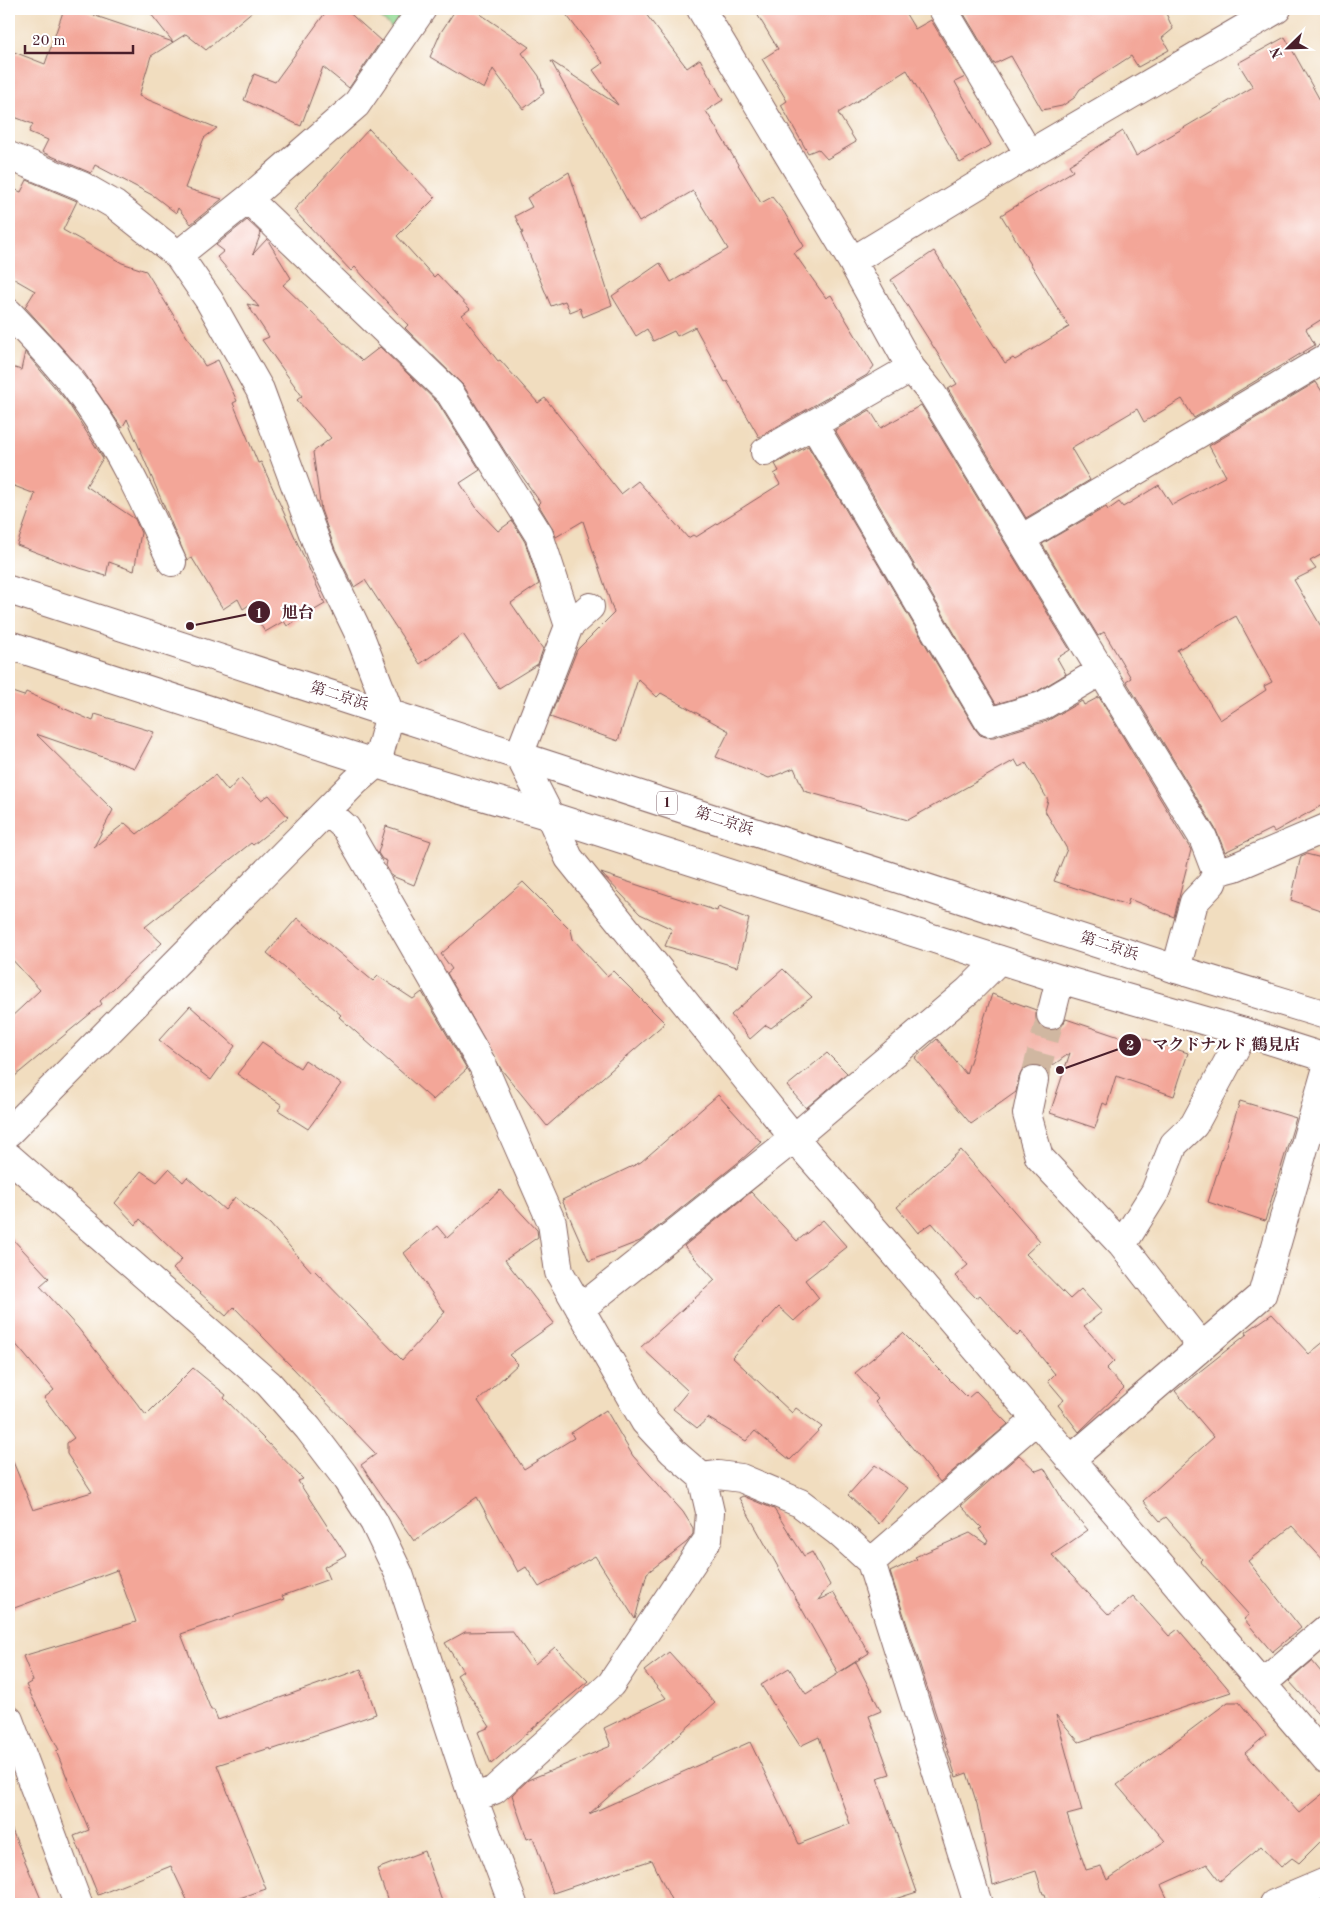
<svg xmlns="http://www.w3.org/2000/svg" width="1335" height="1913" font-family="'Old Standard TT','Noto Serif JP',serif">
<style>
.park{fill:url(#park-crowns);stroke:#6f7c60}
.building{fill:#f3a698;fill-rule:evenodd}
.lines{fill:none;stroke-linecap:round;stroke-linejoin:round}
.minor-tunnel{stroke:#d0b7a1;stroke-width:28;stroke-dasharray:28 14;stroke-linecap:butt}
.minor-casing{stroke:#84625f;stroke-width:30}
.highway-casing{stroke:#84625f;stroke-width:30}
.minor{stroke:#fff;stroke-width:28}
.highway{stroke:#fff;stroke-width:28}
.labels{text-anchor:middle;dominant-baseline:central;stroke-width:4.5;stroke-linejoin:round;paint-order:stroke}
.shield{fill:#fff;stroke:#80626b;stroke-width:1}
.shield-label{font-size:14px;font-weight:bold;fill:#4a1f2b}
.street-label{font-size:15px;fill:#4a1f2b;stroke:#fff}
.leader{fill:none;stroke:#4a1f2b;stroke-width:2}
.callout-dot{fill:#4a1f2b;stroke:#fff;stroke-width:2}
.mark-label{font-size:15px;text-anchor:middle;font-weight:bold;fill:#fff}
.callout-label{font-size:16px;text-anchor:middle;font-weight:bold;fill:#4a1f2b;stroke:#fff;stroke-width:4.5;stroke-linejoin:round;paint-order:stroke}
</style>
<defs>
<pattern id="park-crowns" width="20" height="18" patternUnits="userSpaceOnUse" patternTransform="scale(1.25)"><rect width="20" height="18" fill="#94da94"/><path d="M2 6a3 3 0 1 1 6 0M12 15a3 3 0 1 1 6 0" fill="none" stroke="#81bb80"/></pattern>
</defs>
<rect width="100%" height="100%" fill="#fff"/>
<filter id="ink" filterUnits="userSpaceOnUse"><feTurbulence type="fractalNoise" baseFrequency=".02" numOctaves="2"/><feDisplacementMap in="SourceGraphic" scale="10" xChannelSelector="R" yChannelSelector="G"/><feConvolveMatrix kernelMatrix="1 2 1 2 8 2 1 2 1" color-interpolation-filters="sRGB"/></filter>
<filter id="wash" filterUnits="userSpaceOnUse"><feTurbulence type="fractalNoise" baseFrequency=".0096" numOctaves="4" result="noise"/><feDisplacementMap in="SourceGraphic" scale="20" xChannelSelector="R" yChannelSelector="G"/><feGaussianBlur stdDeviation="1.12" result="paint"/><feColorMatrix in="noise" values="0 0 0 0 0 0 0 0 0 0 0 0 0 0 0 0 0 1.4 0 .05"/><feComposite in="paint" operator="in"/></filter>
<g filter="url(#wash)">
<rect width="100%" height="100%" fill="#f1ddbf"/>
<path class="park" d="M 370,9 L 410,9 L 396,31 Z"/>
<g id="blocks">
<path class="building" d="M 64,9 L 75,9 L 173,42 L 147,9 L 255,9 L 206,50 L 186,34 L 151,56 L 139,96 L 217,128 L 204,138 L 185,188 L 222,199 L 191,224 L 178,208 L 176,213 L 154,196 L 95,165 L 91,173 L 42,152 L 48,140 L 29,132 L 33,124 L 9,115 L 9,50 L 45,64 Z
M 328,9 L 345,9 L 381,41 L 349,88 L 323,67 L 301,126 L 244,100 L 254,74 L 275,82 Z
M 456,9 L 473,9 L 529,47 L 522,53 L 539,76 L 544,93 L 523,109 L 493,69 L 484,89 L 430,57 L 441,32 Z
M 562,9 L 642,9 L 687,68 L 700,59 L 723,100 L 706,111 L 761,203 L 772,197 L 784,212 L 804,246 L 794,253 L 826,298 L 831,295 L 874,366 L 867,375 L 759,437 L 727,381 L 725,382 L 695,327 L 677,336 L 674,331 L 653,341 L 647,329 L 636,336 L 612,296 L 660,263 L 671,282 L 728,249 L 693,191 L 639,222 L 551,61 L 618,105 L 593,70 L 603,63 Z
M 754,9 L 903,9 L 915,29 L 931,20 L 965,77 L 955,82 L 991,145 L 960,163 L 907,70 L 838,113 L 856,142 L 827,159 L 818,149 L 808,153 L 781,105 L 787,101 L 762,59 L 778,49 Z
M 961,9 L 1164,9 L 1173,29 L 1162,38 L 1169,50 L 1138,67 L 1131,56 L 1080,89 L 1074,98 L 1062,106 L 1042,110 L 1011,56 L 994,64 Z
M 1285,37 L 1326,111 L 1326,311 L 1322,319 L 1306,329 L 1315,345 L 1194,418 L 1182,399 L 1144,422 L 1137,409 L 1071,448 L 1090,480 L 1026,518 L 948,389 L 957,384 L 891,280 L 934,251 L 1005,363 L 1013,358 L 1015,360 L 1069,327 L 1001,215 L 1073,171 L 1069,165 L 1123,131 L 1136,156 L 1253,87 L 1238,63 Z
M 369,129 L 435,198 L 397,236 L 434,277 L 437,274 L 470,309 L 462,315 L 498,361 L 500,360 L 538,403 L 545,398 L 621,494 L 638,481 L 688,538 L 693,535 L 696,537 L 780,484 L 774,474 L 779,471 L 775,464 L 808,446 L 976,730 L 980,735 L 986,737 L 994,737 L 1047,721 L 1082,701 L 1084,705 L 1099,697 L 1191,850 L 1174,917 L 1129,899 L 1127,905 L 1054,881 L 1067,849 L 1045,811 L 1048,800 L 1026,763 L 1019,767 L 1015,760 L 908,820 L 804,791 L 794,768 L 769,778 L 716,757 L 729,731 L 661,693 L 657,697 L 638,679 L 618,741 L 550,717 L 577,650 L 614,613 L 583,521 L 556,537 L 552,527 L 538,504 L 540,502 L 506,453 L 463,385 L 405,328 L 408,325 L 355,267 L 351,271 L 294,210 Z
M 569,172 L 612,305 L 583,317 L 580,308 L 570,312 L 565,301 L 551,306 L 521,234 L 523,233 L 515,216 L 532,207 L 527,198 Z
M 27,180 L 77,201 L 63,230 L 122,263 L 146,271 L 205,366 L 218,360 L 237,401 L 233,403 L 258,463 L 261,462 L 325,604 L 287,626 L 284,621 L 265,632 L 249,605 L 243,609 L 238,599 L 223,609 L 192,558 L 187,560 L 127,419 L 122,428 L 83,371 L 25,307 L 35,291 L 9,276 L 9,187 L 21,192 Z
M 247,220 L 261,233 L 253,254 L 267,239 L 291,278 L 283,285 L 362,361 L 380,347 L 438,403 L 480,470 L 460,483 L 478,510 L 498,531 L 512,521 L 525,542 L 539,584 L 511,603 L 543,649 L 538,664 L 499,688 L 463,634 L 420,664 L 365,580 L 354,587 L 335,549 L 321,510 L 313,452 L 331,438 L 297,400 L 302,396 L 262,340 L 269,337 L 247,304 L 259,307 L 217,257 L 224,251 L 216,245 Z
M 25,352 L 68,403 L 103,458 L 86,486 L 135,519 L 141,533 L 134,571 L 109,562 L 106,576 L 67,564 L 17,545 L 35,494 L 9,484 L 9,366 L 21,370 Z
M 1316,382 L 1326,398 L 1326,552 L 1310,561 L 1316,569 L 1294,580 L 1326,635 L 1326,803 L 1274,832 L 1272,829 L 1225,852 L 1216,830 L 1126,681 L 1131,678 L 1104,632 L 1098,636 L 1042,544 L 1106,507 L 1108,510 L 1119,502 L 1123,507 L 1159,485 L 1172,505 L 1226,476 L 1209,446 ZM 1236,616 L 1272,682 L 1264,686 L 1266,690 L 1220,720 L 1177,650 Z
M 921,405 L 1070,650 L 1057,658 L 1066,674 L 1036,692 L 996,704 L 835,430 L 870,410 L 881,428 Z
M 9,691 L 24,696 L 26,692 L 93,721 L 95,714 L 154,732 L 135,768 L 36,734 L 113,810 L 94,847 L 125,823 L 137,834 L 215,775 L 228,791 L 240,778 L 261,800 L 269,795 L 288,817 L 253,845 L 251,843 L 145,927 L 162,943 L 100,1001 L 102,1004 L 9,1081 L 9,1019 L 40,990 L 9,956 Z
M 386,826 L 431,841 L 414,885 L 392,876 L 386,866 L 387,861 L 382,859 L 378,853 Z
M 1306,854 L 1326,859 L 1326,912 L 1291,900 L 1301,856 Z
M 601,873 L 717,911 L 718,907 L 749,919 L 737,967 L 665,946 L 672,929 L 640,914 Z
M 523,882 L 571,930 L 573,939 L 607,976 L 613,971 L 665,1023 L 547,1126 L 501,1069 L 447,973 L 452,969 L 441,954 Z
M 297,918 L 373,981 L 378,976 L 413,999 L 422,992 L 467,1069 L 433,1100 L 339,1017 L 341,1015 L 267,953 Z
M 783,969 L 812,997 L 771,1028 L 766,1025 L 750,1039 L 731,1015 Z
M 992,994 L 1036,1010 L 1036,1020 L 1040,1026 L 1047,1030 L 1056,1030 L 1062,1026 L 1066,1019 L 1137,1043 L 1139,1037 L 1188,1053 L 1174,1096 L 1116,1076 L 1107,1105 L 1103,1103 L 1095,1128 L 1050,1113 L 1070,1053 L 1046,1070 L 1037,1065 L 1030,1065 L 1023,1069 L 1019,1077 L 1016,1092 L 971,1124 L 915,1058 L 937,1039 L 966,1074 Z
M 190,1006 L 235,1046 L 211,1080 L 159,1040 Z
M 262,1042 L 300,1068 L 305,1060 L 341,1084 L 308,1129 L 278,1110 L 282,1105 L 237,1074 Z
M 827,1053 L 847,1073 L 806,1108 L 787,1086 Z
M 718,1095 L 761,1142 L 740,1161 L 640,1241 L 589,1261 L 562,1200 L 641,1162 Z
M 1240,1101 L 1296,1118 L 1265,1221 L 1208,1202 Z
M 961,1150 L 1040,1241 L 1026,1254 L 1070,1299 L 1081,1289 L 1102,1312 L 1084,1326 L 1114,1361 L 1106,1369 L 1124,1388 L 1079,1432 L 1058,1405 L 1064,1400 L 1048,1381 L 1055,1374 L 1021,1332 L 1017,1336 L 980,1295 L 976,1298 L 955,1276 L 968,1265 L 932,1223 L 918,1233 L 897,1207 Z
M 169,1169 L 183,1182 L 187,1177 L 225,1210 L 235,1197 L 270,1224 L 312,1272 L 314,1270 L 402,1360 L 445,1312 L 404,1253 L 437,1226 L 447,1238 L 500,1190 L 537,1230 L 538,1237 L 505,1260 L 554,1323 L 509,1355 L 518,1364 L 478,1401 L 524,1469 L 574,1438 L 571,1433 L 606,1410 L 633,1456 L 683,1512 L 693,1528 L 693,1534 L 687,1542 L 647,1573 L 635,1619 L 595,1556 L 539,1587 L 526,1567 L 518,1572 L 477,1497 L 414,1541 L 361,1465 L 376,1454 L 234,1307 L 226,1316 L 173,1269 L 182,1259 L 140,1219 L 136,1225 L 115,1203 L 141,1171 L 157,1182 Z
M 751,1192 L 797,1241 L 823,1220 L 847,1247 L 805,1280 L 819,1298 L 794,1321 L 779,1307 L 732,1357 L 792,1413 L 796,1408 L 822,1427 L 790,1460 L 755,1431 L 746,1441 L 708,1418 L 697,1428 L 673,1409 L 688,1391 L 641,1347 L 715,1280 L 684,1246 Z
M 9,1235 L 49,1278 L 40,1286 L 78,1328 L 146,1415 L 193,1368 L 226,1395 L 224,1398 L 303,1479 L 298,1481 L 346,1555 L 324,1567 L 329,1579 L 282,1596 L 284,1599 L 181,1634 L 211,1710 L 214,1710 L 218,1720 L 361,1669 L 376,1714 L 271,1750 L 270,1748 L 217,1765 L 266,1889 L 222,1904 L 189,1904 L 171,1866 L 98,1895 L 74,1836 L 89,1830 L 56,1751 L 59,1750 L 26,1685 L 33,1681 L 23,1656 L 136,1622 L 117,1570 L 9,1610 L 9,1452 L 33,1510 L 92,1492 L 67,1454 L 67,1443 L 74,1438 L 44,1398 L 54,1390 L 9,1336 Z
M 1272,1314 L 1309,1354 L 1326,1340 L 1326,1563 L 1292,1526 L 1248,1561 L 1301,1628 L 1272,1652 L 1244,1619 L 1249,1615 L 1200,1561 L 1202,1559 L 1166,1517 L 1160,1521 L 1143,1501 L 1214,1437 L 1175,1391 L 1247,1334 L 1246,1332 Z
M 903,1333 L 968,1398 L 976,1391 L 1008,1424 L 940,1482 L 875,1402 L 878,1399 L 855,1373 Z
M 1019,1455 L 1036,1471 L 1044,1468 L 1064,1502 L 1088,1530 L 1052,1555 L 1109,1615 L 1133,1596 L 1169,1636 L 1178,1629 L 1231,1692 L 1079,1742 L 1056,1715 L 1082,1811 L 1067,1815 L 1086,1870 L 1101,1866 L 1107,1880 L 1165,1841 L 1117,1785 L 1228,1702 L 1239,1702 L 1266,1735 L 1245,1753 L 1299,1813 L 1326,1791 L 1326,1836 L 1299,1863 L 1292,1858 L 1281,1867 L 1261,1846 L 1220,1881 L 1207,1864 L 1161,1885 L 1170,1904 L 1048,1904 L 1045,1894 L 1043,1894 L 1036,1871 L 993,1885 L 977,1804 L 967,1773 L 956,1777 L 890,1572 L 917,1559 L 915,1557 L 970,1533 L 986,1544 L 988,1541 L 979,1529 L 982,1528 L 961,1506 Z
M 875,1465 L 908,1488 L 879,1524 L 848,1495 Z
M 743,1496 L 774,1509 L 804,1556 L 812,1552 L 830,1585 L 818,1600 L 834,1593 L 869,1653 L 838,1673 L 739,1498 Z
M 512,1631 L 535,1664 L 555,1647 L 588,1681 L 491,1764 L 478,1732 L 490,1727 L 457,1675 L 463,1671 L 445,1643 L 465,1632 Z
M 669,1652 L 715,1703 L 589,1814 L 750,1742 L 799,1844 L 850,1824 L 819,1737 L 800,1746 L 761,1685 L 789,1668 L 806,1694 L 856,1662 L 881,1711 L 869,1716 L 890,1774 L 877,1778 L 917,1892 L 879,1904 L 673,1904 L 652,1860 L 553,1893 L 533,1837 L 527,1839 L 512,1795 L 528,1780 L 611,1746 L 604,1728 L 666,1698 L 644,1671 Z
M 1312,1661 L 1326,1678 L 1326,1722 L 1289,1681 Z
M 9,1823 L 43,1904 L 9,1904 Z
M 424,1851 L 443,1904 L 389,1904 L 377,1869 Z"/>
</g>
</g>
<g filter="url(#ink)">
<use href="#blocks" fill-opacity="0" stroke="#84625f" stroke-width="1"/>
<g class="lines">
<path class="minor-tunnel" d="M 1034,1080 L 1051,1015"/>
<g class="minor-casing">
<path id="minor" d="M 701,9 L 852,261 L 911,368 L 933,395 L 1203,838 L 1216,872 L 1212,883 L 1194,902 L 1176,969
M 943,9 L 1029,154
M 9,156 L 82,186 L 115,205 L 178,255 L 209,300 L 260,390 L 321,555 L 360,636 L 390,714 L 377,763 L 355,782 L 9,1132
M 248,199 L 450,393 L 539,535 L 569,626 L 519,755 L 550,816 L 569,858 L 794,1138 L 892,1250 L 1326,1759
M 178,255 L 248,199 L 356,105 L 422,9
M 852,261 L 1029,154 L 1277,9
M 9,313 C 37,343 66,372 89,406 C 123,455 147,508 172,562
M 813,424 L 989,722 L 1042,706 L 1101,671
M 765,452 L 911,368
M 1021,539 L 1326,358
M 569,626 L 590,607
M 328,812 L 346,828 L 483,1066 L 552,1223 L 559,1272 L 645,1422 L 673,1452 L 702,1477 L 710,1512 L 708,1539 L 611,1684 L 494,1790 L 473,1798
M 1216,872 L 1235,867 L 1326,828
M 1051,1015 L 1060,979
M 1034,1080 L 1027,1114 L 1039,1157 L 1122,1245
M 9,1157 L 269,1384 L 308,1428 L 343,1474 L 374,1522 L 399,1574 L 473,1798 L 513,1904
M 580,1309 L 794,1138 L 968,991 L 999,960
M 1202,1347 L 1122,1245 L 1155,1192 L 1174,1144 L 1194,1125 L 1244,1032
M 1070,1460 L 1262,1295 L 1326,1071
M 702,1477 L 718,1475 L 741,1478 L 800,1503 L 837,1531 L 871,1562 L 978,1904
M 871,1562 L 1036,1420
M 1262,1684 L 1326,1629
M 9,1720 L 78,1904
M 1274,1904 L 1326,1882"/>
</g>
<g class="highway-casing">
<path id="highway" d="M 9,590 L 1176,969 L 1326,1015
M 9,645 L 417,777 L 550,816 L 1060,979 L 1244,1032 L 1326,1058"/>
</g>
<use href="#minor" class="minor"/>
<use href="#highway" class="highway"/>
</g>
</g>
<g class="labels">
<rect class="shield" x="657" y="791.5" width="20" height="23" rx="4"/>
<g class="shield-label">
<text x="667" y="803">1</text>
</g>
<g class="street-label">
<text transform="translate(339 697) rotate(18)">第二京浜</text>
<text transform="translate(724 822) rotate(18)">第二京浜</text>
<text transform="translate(1109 947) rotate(18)">第二京浜</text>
</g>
</g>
<path class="leader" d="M190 626L259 612M1060 1070L1130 1045"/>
<g class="callout-dot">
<circle cx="190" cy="626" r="5"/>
<circle cx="1060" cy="1070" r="5"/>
<circle cx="259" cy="612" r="12"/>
<circle cx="1130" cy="1045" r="12"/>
</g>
<g class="mark-label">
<text x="259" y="618">1</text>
<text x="1130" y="1050">2</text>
</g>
<g class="callout-label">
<text x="298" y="618">旭台</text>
<text x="1226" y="1050">マクドナルド 鶴見店</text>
</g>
<rect width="1335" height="1913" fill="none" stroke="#fff" stroke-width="30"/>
<g transform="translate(1288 48) rotate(247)" stroke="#ffffff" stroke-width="4" paint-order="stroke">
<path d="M0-4L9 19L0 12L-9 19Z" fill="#4a1f2b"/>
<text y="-8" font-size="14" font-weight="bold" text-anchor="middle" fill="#4a1f2b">N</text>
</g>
<path d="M25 45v8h108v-8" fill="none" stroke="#4a1f2b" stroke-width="2.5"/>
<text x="32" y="45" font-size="15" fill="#4a1f2b" stroke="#ffffff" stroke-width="4" paint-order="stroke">20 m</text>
</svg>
